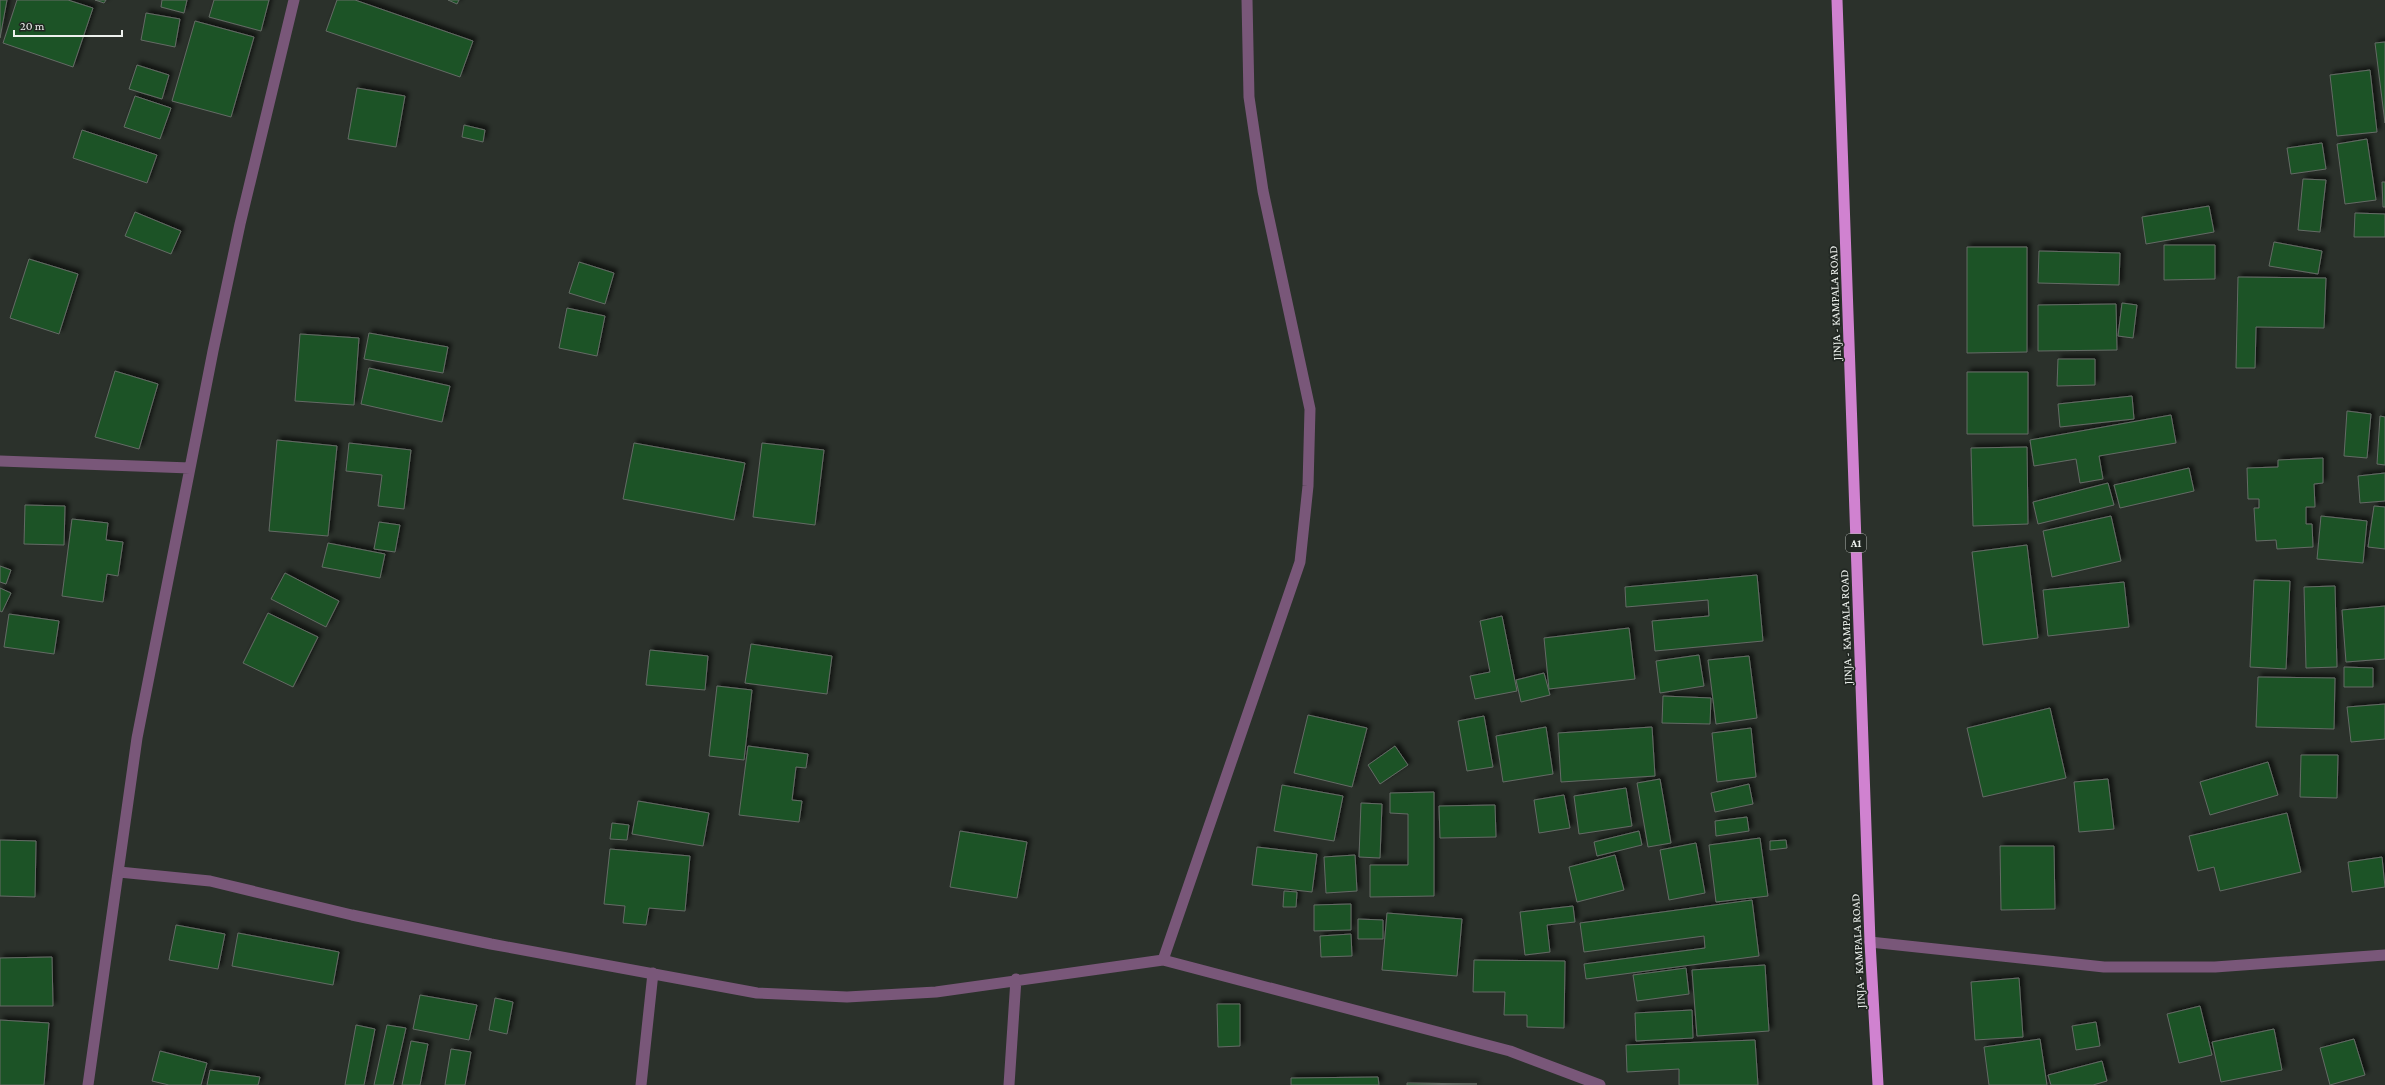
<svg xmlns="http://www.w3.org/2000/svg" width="2385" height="1085" font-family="'Crimson Pro',serif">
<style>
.building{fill:#1c5227;stroke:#646b65;filter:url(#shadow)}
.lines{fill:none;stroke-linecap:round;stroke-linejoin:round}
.minor{stroke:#795779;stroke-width:11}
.trunk{stroke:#d082d0;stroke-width:11}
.labels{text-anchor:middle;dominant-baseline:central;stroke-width:3.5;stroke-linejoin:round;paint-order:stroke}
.shield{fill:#212722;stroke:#b0b4b0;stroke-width:1}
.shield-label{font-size:11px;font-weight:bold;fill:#edf1ed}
.street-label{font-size:12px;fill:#edf1ed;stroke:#212722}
</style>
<defs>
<filter id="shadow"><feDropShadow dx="3.5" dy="-3.5" stdDeviation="2" flood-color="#0009"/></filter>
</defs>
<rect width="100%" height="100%" fill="#2b312b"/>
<path class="building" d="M 0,0 L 7,0 L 0,38 Z
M 17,0 L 68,0 L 93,8 L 73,67 L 3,43 Z
M 95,0 L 106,0 L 104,3 Z
M 162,0 L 187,0 L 184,13 L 161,7 Z
M 214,0 L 269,0 L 261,31 L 209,17 Z
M 337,0 L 355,0 L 473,41 L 460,77 L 326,31 Z
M 448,0 L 459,0 L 457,4 Z
M 146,13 L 180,19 L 175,47 L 141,40 Z
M 195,21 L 254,37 L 231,117 L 172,101 Z
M 2385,42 L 2385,123 L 2375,43 Z
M 137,65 L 169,75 L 162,99 L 129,89 Z
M 2370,70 L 2377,132 L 2337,136 L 2330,75 Z
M 357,88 L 405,96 L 396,147 L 348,139 Z
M 135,96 L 171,108 L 160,139 L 124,127 Z
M 464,125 L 485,130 L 483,142 L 462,137 Z
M 82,130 L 157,155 L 147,183 L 73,158 Z
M 2367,139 L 2376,200 L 2345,204 L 2337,144 Z
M 2322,143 L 2326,169 L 2291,174 L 2287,148 Z
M 2303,179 L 2326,180 L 2320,232 L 2298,230 Z
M 2382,182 L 2385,182 L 2385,207 L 2383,207 Z
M 2209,206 L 2214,232 L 2146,244 L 2142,217 Z
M 135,212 L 181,231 L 171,254 L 125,236 Z
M 2355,213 L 2385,214 L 2385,237 L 2354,237 Z
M 2274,242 L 2322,251 L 2318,274 L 2269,266 Z
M 2164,245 L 2215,245 L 2215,279 L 2164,280 Z
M 1967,247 L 2027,247 L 2027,352 L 1967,353 Z
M 2039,251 L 2120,253 L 2119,285 L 2038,283 Z
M 29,259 L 78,274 L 59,334 L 10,318 Z
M 579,262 L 614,273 L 605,304 L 569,293 Z
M 2238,277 L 2326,278 L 2324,328 L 2256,327 L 2255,368 L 2236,368 Z
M 2122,303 L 2137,305 L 2133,338 L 2118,336 Z
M 2116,304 L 2117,350 L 2038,351 L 2038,305 Z
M 567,308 L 605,316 L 597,356 L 559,348 Z
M 369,333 L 448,347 L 443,373 L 364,359 Z
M 300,334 L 359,338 L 354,405 L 295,401 Z
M 2058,359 L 2095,359 L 2095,385 L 2057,386 Z
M 369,368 L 450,386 L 442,422 L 361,404 Z
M 115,371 L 158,384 L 139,449 L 95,437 Z
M 1967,372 L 2028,372 L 2028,434 L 1967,434 Z
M 2132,396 L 2134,419 L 2060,427 L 2058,404 Z
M 2347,411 L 2371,414 L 2367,458 L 2344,456 Z
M 2171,415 L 2176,443 L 2099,456 L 2103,479 L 2080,483 L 2076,459 L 2034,466 L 2030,440 Z
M 2380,416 L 2385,417 L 2385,465 L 2377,464 Z
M 277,440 L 337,446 L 328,536 L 269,531 Z
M 349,443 L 411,450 L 404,509 L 378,506 L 382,475 L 346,471 Z
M 634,443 L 745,463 L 734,520 L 623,499 Z
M 762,443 L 824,450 L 815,525 L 753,517 Z
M 2027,447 L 2028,524 L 1973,526 L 1971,448 Z
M 2323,458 L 2323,483 L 2314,484 L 2315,507 L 2306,507 L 2306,524 L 2312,524 L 2313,547 L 2277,549 L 2276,540 L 2256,541 L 2254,508 L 2259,508 L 2259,499 L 2248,499 L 2247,468 L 2278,467 L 2278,460 Z
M 2189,468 L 2194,491 L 2120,508 L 2114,485 Z
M 2385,473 L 2385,501 L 2360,503 L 2358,476 Z
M 2108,483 L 2114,505 L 2038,524 L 2033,502 Z
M 25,505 L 65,506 L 64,545 L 24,544 Z
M 2374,506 L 2385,507 L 2385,549 L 2368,547 Z
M 2111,516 L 2121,561 L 2052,577 L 2043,531 Z
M 2321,516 L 2367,521 L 2363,563 L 2317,559 Z
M 72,519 L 108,523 L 106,540 L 123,542 L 118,576 L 107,574 L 103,602 L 62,596 Z
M 379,522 L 400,525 L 395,552 L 374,549 Z
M 328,543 L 385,554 L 380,578 L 322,567 Z
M 2027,545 L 2038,638 L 1983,645 L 1972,552 Z
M 0,566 L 11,570 L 6,584 L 0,582 Z
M 285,573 L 339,601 L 326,627 L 271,599 Z
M 1757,575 L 1763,641 L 1655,651 L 1652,621 L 1709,616 L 1708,600 L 1626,607 L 1625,587 Z
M 2254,580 L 2290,581 L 2286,669 L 2250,667 Z
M 2124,582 L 2129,627 L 2048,636 L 2043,590 Z
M 2335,586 L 2337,667 L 2306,668 L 2304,587 Z
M 0,588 L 11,593 L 2,612 L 0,611 Z
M 2385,606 L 2385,659 L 2346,662 L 2342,610 Z
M 268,613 L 318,637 L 293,687 L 243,663 Z
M 9,614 L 59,621 L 54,654 L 4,647 Z
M 1502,616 L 1517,691 L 1475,699 L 1470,676 L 1490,672 L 1480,621 Z
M 1629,628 L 1635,679 L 1549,689 L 1544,638 Z
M 751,644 L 832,656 L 827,694 L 745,683 Z
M 650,650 L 708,656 L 705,690 L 646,685 Z
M 1699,655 L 1704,686 L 1660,693 L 1656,661 Z
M 1749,656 L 1757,718 L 1716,724 L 1708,660 Z
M 2344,667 L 2373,668 L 2373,687 L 2344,687 Z
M 1544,673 L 1550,695 L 1521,702 L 1516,680 Z
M 2258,677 L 2335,678 L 2334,729 L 2256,727 Z
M 717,686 L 752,690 L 744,760 L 709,756 Z
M 1663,696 L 1711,698 L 1710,724 L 1662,723 Z
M 2385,704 L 2385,739 L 2351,742 L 2347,707 Z
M 2050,708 L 2066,778 L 1983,797 L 1967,728 Z
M 1308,715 L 1367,728 L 1352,787 L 1294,773 Z
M 1484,716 L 1493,767 L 1467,771 L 1458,721 Z
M 1546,727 L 1553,774 L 1503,782 L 1496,736 Z
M 1652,727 L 1655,776 L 1561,782 L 1558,733 Z
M 1751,728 L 1756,777 L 1717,782 L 1712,733 Z
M 748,746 L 808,754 L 806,768 L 796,767 L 792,800 L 802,801 L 799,822 L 739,815 Z
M 1395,746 L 1408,765 L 1380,784 L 1368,765 Z
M 2301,755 L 2338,755 L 2337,798 L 2300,797 Z
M 2268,762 L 2278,795 L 2210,815 L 2200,782 Z
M 1660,779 L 1671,843 L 1648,847 L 1637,783 Z
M 2108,779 L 2114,829 L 2079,832 L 2074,782 Z
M 1749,784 L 1753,804 L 1715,812 L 1711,793 Z
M 1282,785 L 1343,796 L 1334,841 L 1274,831 Z
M 1626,788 L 1632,826 L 1579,834 L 1574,796 Z
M 1434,792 L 1434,896 L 1370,897 L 1370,865 L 1408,865 L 1408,814 L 1390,813 L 1390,793 Z
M 1564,795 L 1570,828 L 1539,833 L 1534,800 Z
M 638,801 L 709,813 L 703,846 L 632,834 Z
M 1361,803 L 1382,804 L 1380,858 L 1359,857 Z
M 1495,805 L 1496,837 L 1440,838 L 1439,806 Z
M 2287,813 L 2301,872 L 2220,891 L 2214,867 L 2198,871 L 2189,836 Z
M 1747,817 L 1749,831 L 1716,836 L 1715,821 Z
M 612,823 L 629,825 L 627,840 L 610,839 Z
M 960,831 L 1027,842 L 1017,898 L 950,887 Z
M 1639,831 L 1642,845 L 1597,856 L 1594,842 Z
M 1760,838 L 1768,896 L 1716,902 L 1709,845 Z
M 0,840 L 36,841 L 35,897 L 0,896 Z
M 1786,840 L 1787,848 L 1770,850 L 1770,841 Z
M 1696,843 L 1705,893 L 1669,900 L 1660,850 Z
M 2000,846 L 2054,846 L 2055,909 L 2001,910 Z
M 1257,847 L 1317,854 L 1312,892 L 1252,885 Z
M 610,849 L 690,856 L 685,911 L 649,908 L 646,925 L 623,923 L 625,906 L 604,904 Z
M 1355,855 L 1357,891 L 1326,893 L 1324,857 Z
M 1615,855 L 1624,890 L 1577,902 L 1569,867 Z
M 2382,857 L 2385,887 L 2352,892 L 2348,862 Z
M 1284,891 L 1297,892 L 1296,907 L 1283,907 Z
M 1752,900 L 1759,956 L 1586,979 L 1584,964 L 1705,948 L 1704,936 L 1584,952 L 1580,923 Z
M 1351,904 L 1351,930 L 1314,931 L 1314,905 Z
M 1573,906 L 1575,922 L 1547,925 L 1550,952 L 1525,955 L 1520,912 Z
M 1387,913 L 1462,919 L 1457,976 L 1382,970 Z
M 1358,919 L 1383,920 L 1383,939 L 1358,939 Z
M 176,925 L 225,934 L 218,969 L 169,960 Z
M 238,933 L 339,952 L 333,985 L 232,966 Z
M 1351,934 L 1352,956 L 1321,957 L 1320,936 Z
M 52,957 L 53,1006 L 0,1006 L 0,958 Z
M 1474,960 L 1565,961 L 1564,1028 L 1527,1027 L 1527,1015 L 1504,1015 L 1505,992 L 1473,992 Z
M 1765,965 L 1769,1031 L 1697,1036 L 1692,970 Z
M 1686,968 L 1689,994 L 1637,1001 L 1633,975 Z
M 2019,978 L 2023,1037 L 1975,1040 L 1971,982 Z
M 420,995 L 477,1005 L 469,1040 L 413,1029 Z
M 495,998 L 513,1002 L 507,1034 L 489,1030 Z
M 1217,1004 L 1240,1004 L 1240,1046 L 1218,1047 Z
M 2200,1006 L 2212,1055 L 2179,1063 L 2167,1014 Z
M 1692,1010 L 1693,1038 L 1636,1041 L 1635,1013 Z
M 0,1020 L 49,1023 L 44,1085 L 0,1085 Z
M 2096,1022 L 2100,1046 L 2076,1050 L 2072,1026 Z
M 356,1025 L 375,1029 L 364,1085 L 345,1085 Z
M 387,1025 L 406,1028 L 393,1085 L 374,1085 Z
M 2274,1029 L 2282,1070 L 2221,1082 L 2212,1042 Z
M 2040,1039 L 2047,1085 L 1989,1085 L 1984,1047 Z
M 2354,1039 L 2365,1075 L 2330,1085 L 2320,1048 Z
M 1755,1040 L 1758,1085 L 1679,1085 L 1679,1069 L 1627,1072 L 1626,1045 Z
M 411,1041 L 428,1044 L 420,1085 L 402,1085 Z
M 451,1049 L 471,1052 L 465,1085 L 445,1085 Z
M 160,1051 L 207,1063 L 201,1085 L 169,1085 L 152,1081 Z
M 2102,1061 L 2107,1081 L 2093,1085 L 2051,1085 L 2048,1075 Z
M 210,1070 L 260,1077 L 258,1085 L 207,1085 Z
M 1378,1077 L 1379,1085 L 1291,1085 L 1291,1078 Z
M 1407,1083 L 1477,1084 L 1407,1085 Z"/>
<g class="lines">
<path class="minor" d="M 0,461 L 190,468
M 119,872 L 210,881 L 352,915 L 491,944 L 757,993 L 847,997 L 936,992 L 1163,960 L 1510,1051 L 1600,1085
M 1870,942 L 2104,967 L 2215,967 L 2385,955
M 1163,960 L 1300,562 L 1308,486 L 1310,409 L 1263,191 L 1249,97 L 1247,0
M 88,1085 L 137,738 L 213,351 L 240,224 L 294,0
M 641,1085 L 653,973
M 1009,1085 L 1016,979"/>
<path class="trunk" d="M 1837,0 L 1870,942 L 1878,1085"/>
</g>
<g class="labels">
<rect class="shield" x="1846" y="534" width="20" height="18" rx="3"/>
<g class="shield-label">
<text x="1856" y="543">A1</text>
</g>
<g class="street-label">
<text transform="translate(1835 303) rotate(-92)">JINJA - KAMPALA ROAD</text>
<text transform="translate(1846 627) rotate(-92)">JINJA - KAMPALA ROAD</text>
<text transform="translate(1858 951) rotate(-93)">JINJA - KAMPALA ROAD</text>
</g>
</g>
<path d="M14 30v6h108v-6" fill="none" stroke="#edf1ed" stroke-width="2"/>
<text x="20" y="30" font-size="12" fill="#edf1ed" stroke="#212722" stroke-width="3" paint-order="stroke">20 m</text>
</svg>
